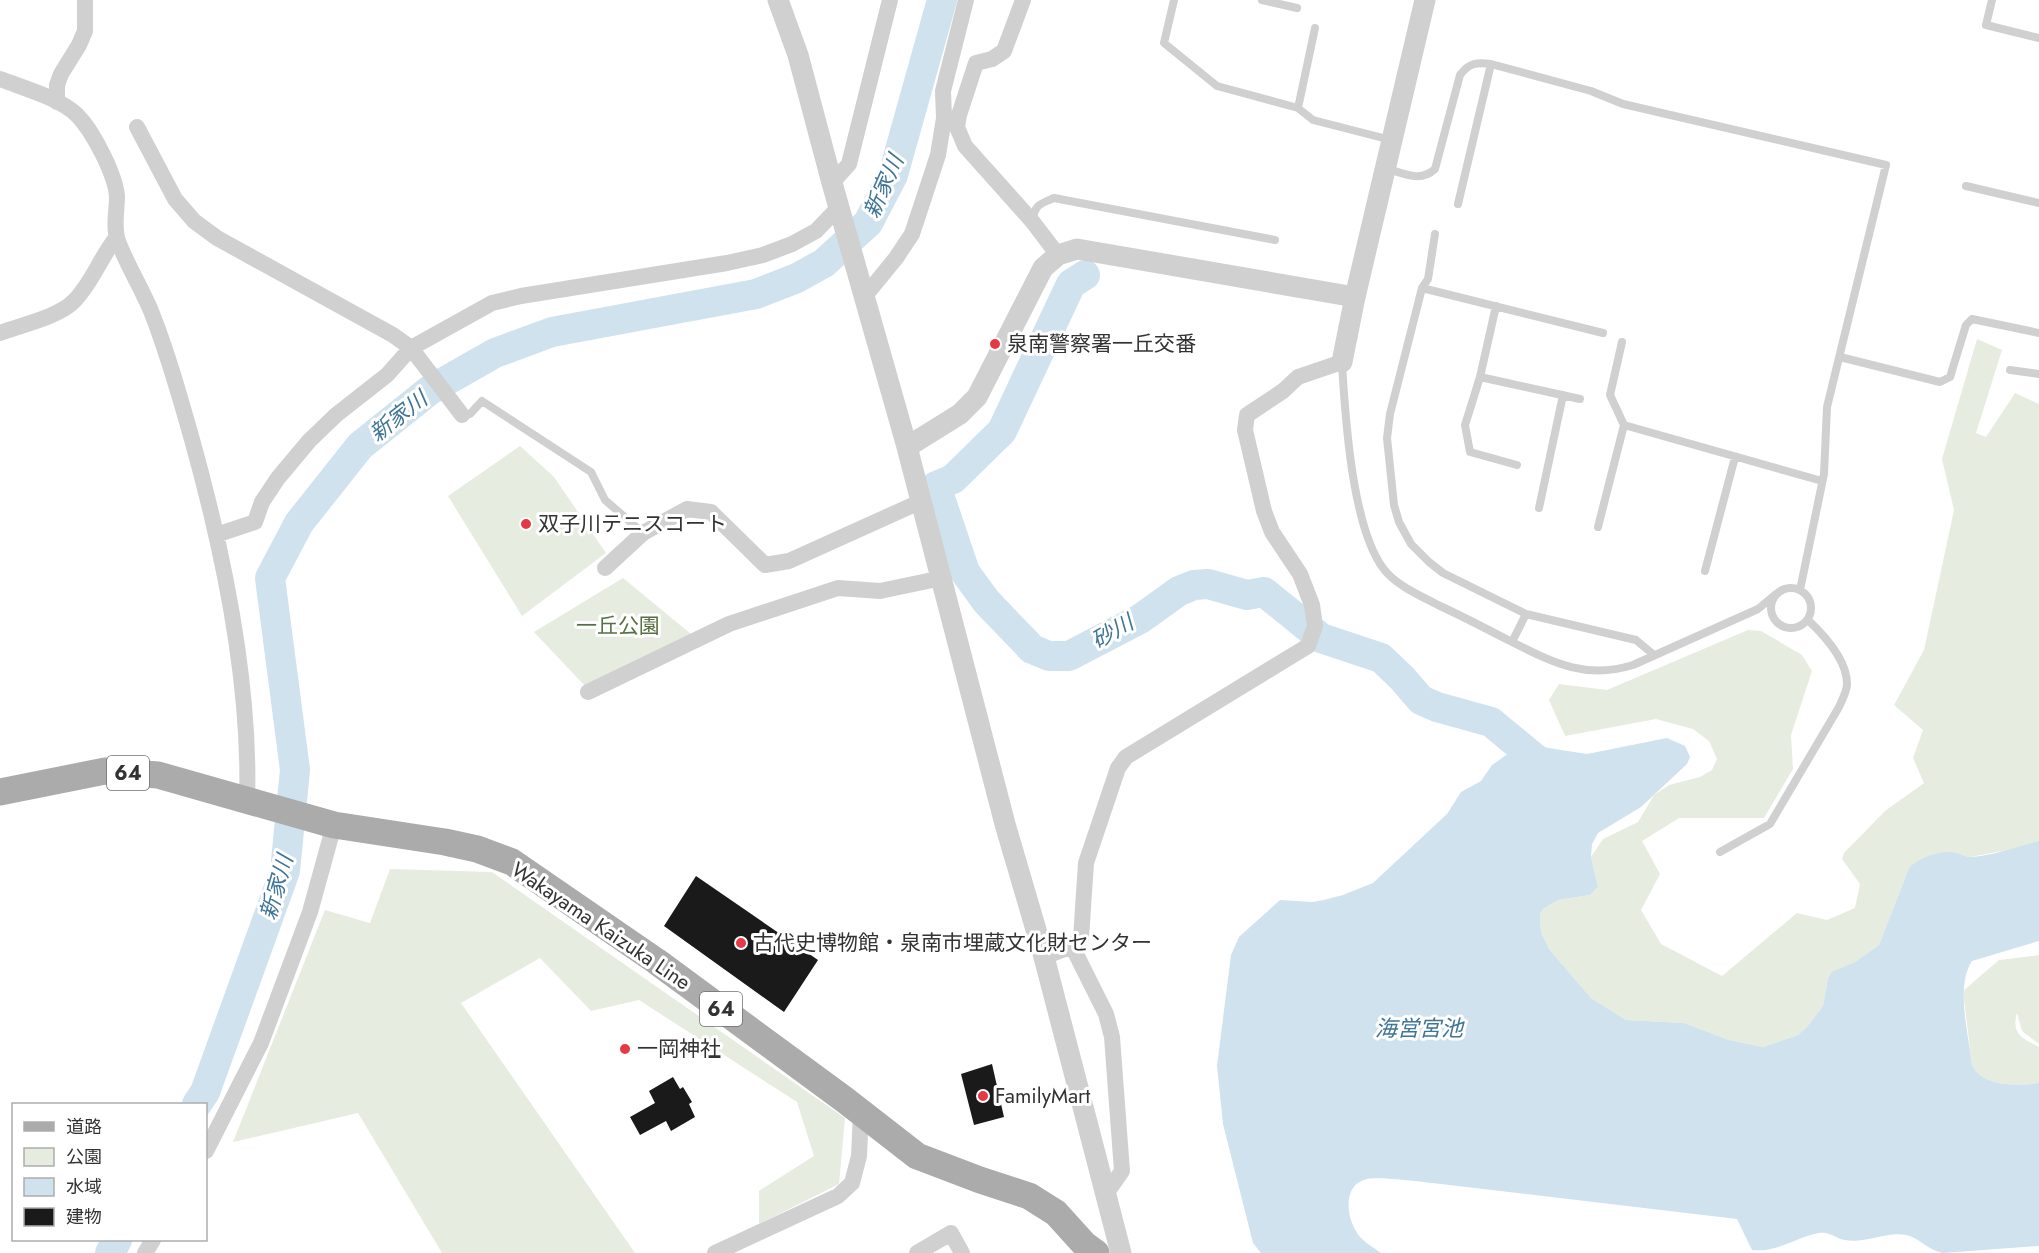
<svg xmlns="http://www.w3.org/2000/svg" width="2039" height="1253" font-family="Jost,'Noto Sans JP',sans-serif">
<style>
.green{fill:#e6ecdf}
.water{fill:#cfe2ee}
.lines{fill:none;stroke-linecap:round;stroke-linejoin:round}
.river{stroke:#cfe2ee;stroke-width:30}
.building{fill:#1a1a1a}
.service{stroke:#d0d0d0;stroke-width:8}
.minor{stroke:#d0d0d0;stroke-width:16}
.tertiary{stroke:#d0d0d0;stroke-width:21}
.primary{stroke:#ababab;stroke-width:27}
.poi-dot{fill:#e63946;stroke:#fff;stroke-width:2}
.labels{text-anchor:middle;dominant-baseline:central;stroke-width:6;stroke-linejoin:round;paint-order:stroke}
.shield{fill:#fff;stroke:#707070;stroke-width:1.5}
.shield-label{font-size:20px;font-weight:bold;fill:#333}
.poi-label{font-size:21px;fill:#333;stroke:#fff;text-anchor:start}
.park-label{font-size:21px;fill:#56703f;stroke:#fff}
.street-label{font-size:21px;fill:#333;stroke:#fff}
.water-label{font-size:22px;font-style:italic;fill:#3f7597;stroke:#fff}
</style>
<rect width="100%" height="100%" fill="#fff"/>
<path class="green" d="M 1977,339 L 2002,350 L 1976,433 L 1986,437 L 2015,393 L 2039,404 L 2039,841 L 2008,850 L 1970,857 L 1951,852 L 1909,868 L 1879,945 L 1855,962 L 1832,973 L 1828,978 L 1823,1006 L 1807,1027 L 1798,1035 L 1763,1047 L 1729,1040 L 1684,1023 L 1626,1020 L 1591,998 L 1549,949 L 1541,932 L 1540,914 L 1543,909 L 1558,900 L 1590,895 L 1598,887 L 1591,857 L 1603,839 L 1638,822 L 1654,795 L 1669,785 L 1700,777 L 1712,770 L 1717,759 L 1709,741 L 1693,729 L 1656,719 L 1565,736 L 1549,700 L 1559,684 L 1607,690 L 1748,630 L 1761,631 L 1802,655 L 1812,671 L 1791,735 L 1793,769 L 1764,818 L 1679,818 L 1642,841 L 1660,874 L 1641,910 L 1661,944 L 1722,976 L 1797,913 L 1827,920 L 1855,908 L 1860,884 L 1842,859 L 1844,853 L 1885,811 L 1924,783 L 1913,758 L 1923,730 L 1894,705 L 1924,650 L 1954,510 L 1942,459 Z
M 520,446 L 554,477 L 606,553 L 522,616 L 448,496 Z
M 623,578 L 691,634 L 585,686 L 534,632 Z
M 390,869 L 492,872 L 845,1118 L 839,1184 L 759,1224 L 759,1191 L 814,1156 L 797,1102 L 639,1000 L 591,1011 L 540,958 L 461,1003 L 635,1253 L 442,1253 L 358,1113 L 233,1142 L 325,910 L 370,923 Z
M 2039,955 L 2039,1044 L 2022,1031 L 2017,1013 C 2011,1034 2022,1038 2039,1047 L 2039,1083 C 2018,1086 1982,1087 1972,1065 L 1963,991 L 1999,960 Z"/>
<path class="water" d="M 1667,738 L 1685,746 L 1690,757 L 1687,764 L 1641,807 L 1598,833 L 1592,844 L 1591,857 L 1598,887 L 1590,895 L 1558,900 L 1543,909 L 1540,914 L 1541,932 L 1549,949 L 1591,998 L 1626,1020 L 1684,1023 L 1729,1040 L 1763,1047 L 1798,1035 L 1807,1027 L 1823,1006 L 1828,978 L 1832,972 L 1855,962 L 1879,945 L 1909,868 C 1918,858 1938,851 1952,852 C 1958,853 1964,856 1970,857 C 1989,857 2020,846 2039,841 L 2039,941 L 1972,961 C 1955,986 1969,1036 1972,1065 C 1982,1087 2018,1086 2039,1083 L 2039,1246 L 1943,1253 C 1929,1251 1920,1238 1906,1235 C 1888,1231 1864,1244 1845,1240 C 1836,1239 1830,1231 1819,1233 C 1795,1237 1778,1253 1752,1250 L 1737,1219 L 1415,1181 C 1401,1180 1380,1177 1367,1179 C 1343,1184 1346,1215 1356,1231 C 1360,1240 1373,1247 1381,1253 L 1261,1253 L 1253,1243 L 1223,1124 L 1217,1066 L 1231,955 L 1239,937 L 1280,900 L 1312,902 L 1324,900 L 1343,895 L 1373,883 L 1447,814 L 1461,792 L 1481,781 L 1492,765 L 1509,753 L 1536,746 L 1587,754 Z"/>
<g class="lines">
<path class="river" d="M 1085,275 L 1071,284 L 1002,431 L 953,479 L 936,486 L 965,572 L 986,601 L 1032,649 L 1049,656 L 1069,656 L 1140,619 L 1179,591 L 1194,585 L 1208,584 L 1247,595 L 1264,592 L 1321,638 L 1381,658 L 1402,678 L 1421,700 L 1437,707 L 1491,722 L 1555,775
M 197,1104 L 205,1092 L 285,871 L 295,770 L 270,578 L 299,523 L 360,446 L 430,390 L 495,353 L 552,332 L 756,294 L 797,278 L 824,263 L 868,223 L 893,175 L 942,0
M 110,1253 L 117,1240"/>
</g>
<path class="building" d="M 696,876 L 818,960 L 784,1012 L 664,926 Z
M 992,1064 L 1004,1117 L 974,1125 L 961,1074 Z
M 673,1077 L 680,1089 L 683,1087 L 692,1102 L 689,1104 L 695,1117 L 671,1131 L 666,1121 L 640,1135 L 630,1117 L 655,1103 L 649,1091 Z"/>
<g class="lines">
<path class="service" d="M 1174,0 L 1164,43 L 1217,86 L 1298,108
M 1262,0 L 1297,8
M 1992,0 L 1986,25 L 2039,38
M 1315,28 L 1298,108 L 1313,120 L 1391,140
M 1385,168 C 1403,173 1420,183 1435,169 L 1460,75 C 1469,63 1476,62 1491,64
M 1966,186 L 2039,203
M 1458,204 L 1491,64 L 1591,91 L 1623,104 L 1886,165 L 1827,407 L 1824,474 L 1800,590
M 1032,221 C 1035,204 1040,204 1054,198 L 1275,240
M 1435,234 L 1428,279 L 1422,288 L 1390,414 L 1387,438 L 1394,505 L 1399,522 L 1411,544 L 1429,562 L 1443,573 L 1526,614 L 1636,640 L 1654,655
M 1422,288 L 1603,333
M 1496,306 L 1480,377 L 1465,425 L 1470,452 L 1517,465
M 1622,342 L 1610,395 L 1624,425
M 1840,357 L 1940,382 L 1950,377 L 1966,325 L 1972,319 L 2039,333
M 1342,363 C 1345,414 1352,537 1388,574 C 1402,588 1421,596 1438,605 C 1462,616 1485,628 1508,640 C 1552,662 1584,680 1633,665 L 1758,609 L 1776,594
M 2010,370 L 2039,374
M 1480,377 L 1580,399
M 462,415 L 470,414 L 482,401 L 591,472 L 605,500 L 643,533
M 1539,508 L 1563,395
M 1598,527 L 1624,425 L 1822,481
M 1705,571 L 1735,457
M1771 608a20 20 0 1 1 40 0a20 20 0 1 1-40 0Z
M 1512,642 L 1526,614
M 1720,852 L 1770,824 L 1839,707 C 1842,700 1847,691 1847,684 C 1847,660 1825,636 1808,620"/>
<path class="minor" d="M 1023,0 L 1004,51 L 992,59 L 976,63 L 959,115 L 957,127 L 965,146 L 1032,221 L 1058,255
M 0,79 C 23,88 60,98 77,115 C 93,131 115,174 117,196 C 117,210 113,228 118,241 C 127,265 141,287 151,311 C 167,351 179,394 191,436 C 223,550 251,682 247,801
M 57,102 L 57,85 L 61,74 L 79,45 L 85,31 L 85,0
M 137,127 L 175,199 L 194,221 L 217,238 L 393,335 L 411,348 L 462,415
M 832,183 L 849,164 L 890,0
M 865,296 L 896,258 L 912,234 L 938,155 L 944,118 L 943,91 L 966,0
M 0,333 C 21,325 59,317 74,301 C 92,283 100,258 116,238
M 216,535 L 255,522 L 262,502 L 278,478 L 309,441 L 336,415 L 387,375 L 411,348 L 492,303 L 521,296 L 727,263 L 763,255 L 792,244 L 816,231 L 839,207
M 605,568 L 643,533 L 687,509 L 711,512 L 765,565 L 789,561 L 922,501
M 588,692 L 729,624 L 838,588 L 880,591 L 942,578
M 1072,946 L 1106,1014 L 1112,1037 L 1122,1171 L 1106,1194
M 1044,957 L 1072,946 L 1081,938 L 1086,863 L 1118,768 L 1126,757 L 1308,646 L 1315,626 L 1312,605 L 1300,574 L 1272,532 L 1264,511 L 1245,430 L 1247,415 L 1283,391 L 1298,377 L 1342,362
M 206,1151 L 261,1043 L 310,912 L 334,825
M 145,1253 L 153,1240
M 715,1253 L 838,1196 L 852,1183 L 859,1156 L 861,1112
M 917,1253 L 951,1233 L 962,1253"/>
<path class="tertiary" d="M 778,0 L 798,55 L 832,183 L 907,447 L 1005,824 L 1044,957 L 1121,1253
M 1342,362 L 1355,297 L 1425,0
M 907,447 L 960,414 L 977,397 L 1043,268 L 1058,255 L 1077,249 L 1355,297"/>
<path class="primary" d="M 0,792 L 105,771 L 158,775 L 334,825 L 445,842 L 477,849 L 512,862 L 656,961 L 845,1100 L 917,1156 L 980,1180 L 1029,1196 L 1056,1213 L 1085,1245 L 1096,1253"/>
</g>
<g class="poi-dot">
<circle cx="995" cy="344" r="6"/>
<circle cx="526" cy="524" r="6"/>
<circle cx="741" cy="943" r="6"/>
<circle cx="625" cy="1049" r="6"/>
<circle cx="983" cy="1096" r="6"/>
</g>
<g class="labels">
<g class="shield">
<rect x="107" y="756" width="42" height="34" rx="4.5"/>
<rect x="700" y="992" width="42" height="34" rx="4.5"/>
</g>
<g class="shield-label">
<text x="128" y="773">64</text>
<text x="721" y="1009">64</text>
</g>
<g class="poi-label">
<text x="1007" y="344">泉南警察署一丘交番</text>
<text x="538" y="524">双子川テニスコート</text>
<text x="753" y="943">古代史博物館・泉南市埋蔵文化財センター</text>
<text x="637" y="1049">一岡神社</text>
<text x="995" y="1096">FamilyMart</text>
</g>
<g class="park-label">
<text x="618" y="626">一丘公園</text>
</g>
<g class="street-label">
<text transform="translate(601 926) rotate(34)">Wakayama Kaizuka Line</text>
</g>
<g class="water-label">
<text transform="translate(883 186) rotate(-66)">新家川</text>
<text transform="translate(398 416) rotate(-38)">新家川</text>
<text transform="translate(1112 631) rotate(-30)">砂川</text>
<text transform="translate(276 887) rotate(-74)">新家川</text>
<text x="1419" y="1028">海営宮池</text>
</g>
</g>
<rect x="12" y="1103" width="195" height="138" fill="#ffffff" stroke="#adadad" stroke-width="1.5"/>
<rect x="24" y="1122" width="30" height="9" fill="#ababab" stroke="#adadad" stroke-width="1.5"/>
<text x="66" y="1133" font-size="18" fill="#333333">道路</text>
<rect x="24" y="1148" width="30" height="18" fill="#e6ecdf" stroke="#adadad" stroke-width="1.5"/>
<text x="66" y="1163" font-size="18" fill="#333333">公園</text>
<rect x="24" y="1178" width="30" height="18" fill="#cfe2ee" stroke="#adadad" stroke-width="1.5"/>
<text x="66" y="1193" font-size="18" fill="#333333">水域</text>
<rect x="24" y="1208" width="30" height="18" fill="#1a1a1a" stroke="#adadad" stroke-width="1.5"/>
<text x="66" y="1223" font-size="18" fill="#333333">建物</text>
</svg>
